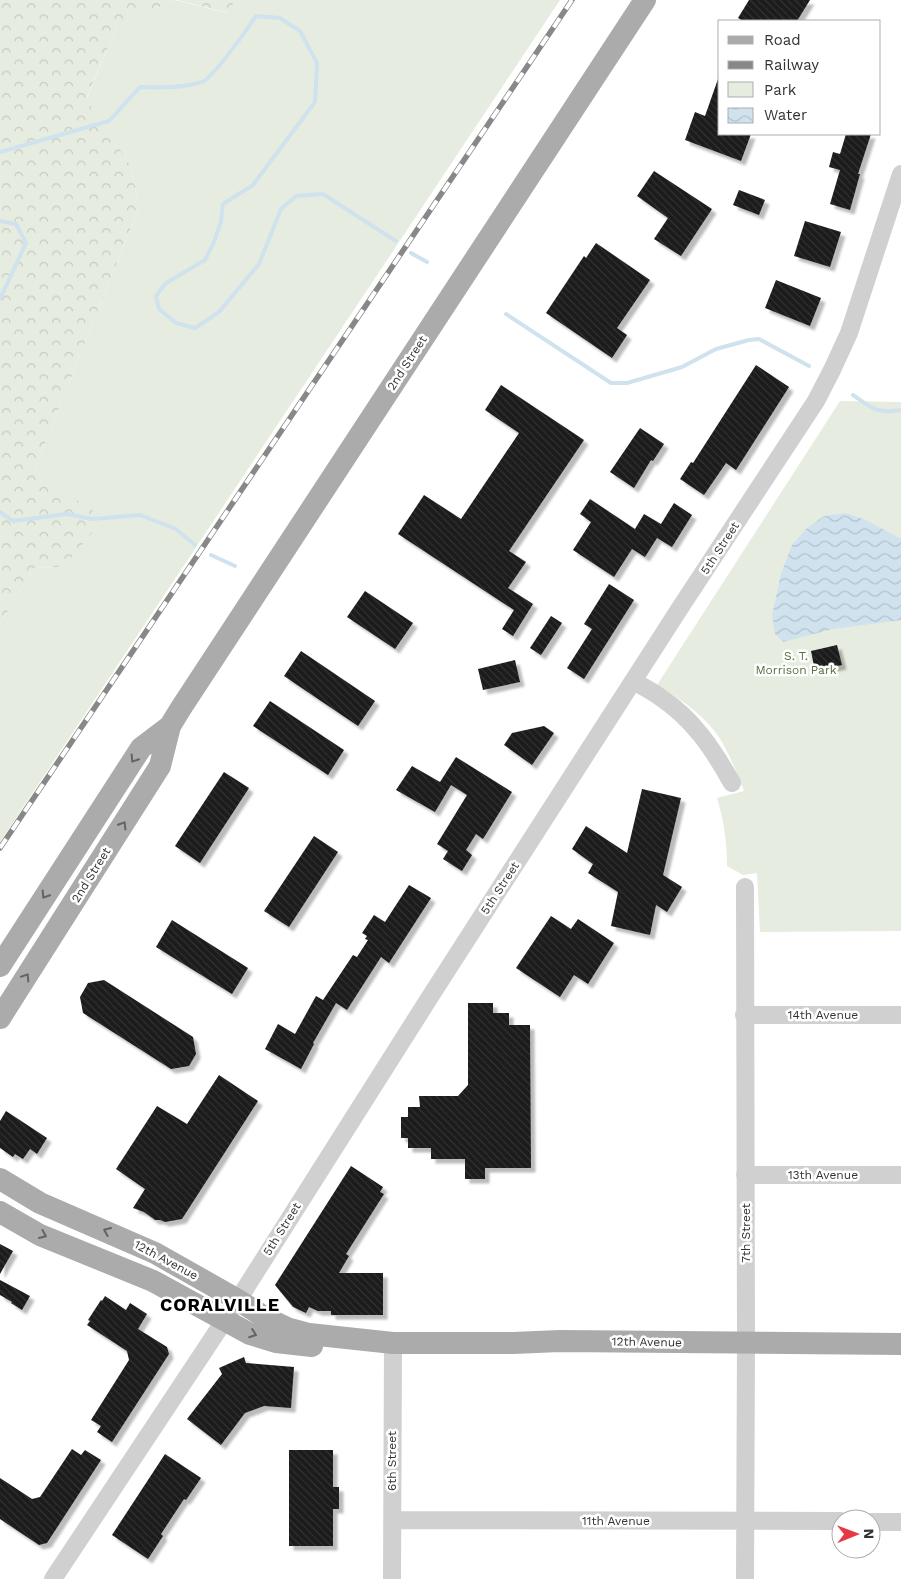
<svg xmlns="http://www.w3.org/2000/svg" width="901" height="1579" font-family="'Work Sans',sans-serif">
<style>
.green{fill:#e6ecdf}
.forest{fill:url(#forest-crowns)}
.water{fill:url(#water-waves)}
.lines{fill:none;stroke-linecap:round;stroke-linejoin:round}
.stream{stroke:#cfe2ee;stroke-width:4}
.building{fill:url(#building-back-hatch);filter:url(#shadow)}
.minor{stroke:#d0d0d0;stroke-width:18}
.major{stroke:#ababab;stroke-width:22}
.rail-casing{stroke:#888;stroke-width:5.5}
.rail{stroke:#fff;stroke-width:4;stroke-dasharray:11;stroke-linecap:butt}
.oneway{stroke:#636363}
.labels{text-anchor:middle;dominant-baseline:central;stroke-width:5;stroke-linejoin:round;paint-order:stroke}
.street-label{font-size:12px;fill:#333;stroke:#fff}
.park-label{font-size:12px;fill:#56703f;stroke:#fff}
.district-label{font-size:18px;font-weight:bold;letter-spacing:1px;fill:#000;stroke:#fff}
</style>
<defs>
<pattern id="forest-crowns" width="20" height="18" patternUnits="userSpaceOnUse" patternTransform="scale(1.25)"><rect width="20" height="18" fill="#e6ecdf"/><path d="M2 6a3 3 0 1 1 6 0M12 15a3 3 0 1 1 6 0" fill="none" stroke="#c6cbc0"/></pattern>
<pattern id="water-waves" width="16" height="10" patternUnits="userSpaceOnUse" patternTransform="scale(1.25)"><rect width="16" height="10" fill="#cfe2ee"/><path d="M0 5q4-4 8 0t8 0" fill="none" stroke="#b2c2cd"/></pattern>
<pattern id="building-back-hatch" width="6" height="6" patternUnits="userSpaceOnUse" patternTransform="scale(1.25)"><rect width="6" height="6" fill="#1a1a1a"/><path d="M-1 5l2 2M0 0l6 6M5-1l2 2" fill="none" stroke="#333"/></pattern>
<filter id="shadow"><feDropShadow dx="4.5" dy="4.5" stdDeviation="1" flood-color="#0004"/></filter>
</defs>
<rect width="100%" height="100%" fill="#fff"/>
<path class="green" d="M 175,0 L 227,13 L 235,0 L 560,0 L 0,842 L 0,624 L 34,568 L 64,567 L 34,471 L 139,207 L 131,166 L 86,100 L 117,26 Z
M 840,401 L 901,402 L 901,931 L 760,932 L 757,873 L 743,875 L 727,866 C 727,842 724,821 717,798 L 744,791 C 736,771 726,744 712,728 C 697,710 677,697 657,685 Z"/>
<path class="forest" d="M 0,0 L 175,0 L 117,26 L 86,99 L 131,166 L 139,207 L 34,471 L 104,518 L 64,567 L 34,568 L 0,624 Z
M 177,0 L 235,0 L 228,13 Z"/>
<path class="water" d="M 845,513 L 864,519 L 901,539 L 901,620 L 833,629 L 783,642 L 775,634 L 772,615 L 781,574 L 792,545 L 806,529 L 824,516 Z"/>
<g class="lines">
<path class="stream" d="M 0,152 L 109,121 L 140,87 C 159,88 183,88 202,82 C 212,79 248,28 256,16 L 280,18 L 300,31 L 317,63 L 315,102 L 253,185 L 223,204 L 221,221 L 214,242 L 205,260 L 166,283 L 156,296 L 159,309 L 176,323 L 195,328 L 219,312 L 259,264 L 281,209 L 296,196 L 323,194 L 396,241
M 0,221 L 16,224 L 26,243 L 0,299
M 411,253 L 427,262
M 506,314 L 611,383 L 627,383 L 682,367 L 716,349 L 749,340 L 759,339 L 809,366
M 853,395 C 872,408 876,414 901,410
M 0,512 L 13,521 L 67,514 L 92,519 L 140,515 L 176,529 L 195,545
M 211,555 L 235,566"/>
</g>
<path class="building" d="M 749,0 L 810,0 L 797,21 L 743,21 L 738,18 Z
M 718,79 L 720,79 L 720,134 L 751,134 L 741,161 L 685,140 L 695,112 L 705,116 Z
M 846,134 L 871,134 L 858,174 L 860,174 L 850,210 L 830,204 L 840,170 L 829,167 L 833,152 L 840,154 Z
M 654,171 L 712,209 L 681,256 L 654,239 L 668,218 L 637,196 Z
M 739,190 L 765,200 L 759,215 L 733,205 Z
M 805,221 L 841,232 L 830,267 L 794,256 Z
M 596,243 L 650,280 L 617,328 L 627,335 L 612,358 L 546,313 L 584,256 L 586,258 Z
M 776,280 L 821,298 L 810,326 L 765,308 Z
M 756,365 L 789,387 L 736,470 L 726,463 L 704,495 L 680,479 L 691,462 L 693,463 Z
M 501,385 L 584,440 L 509,551 L 526,562 L 508,588 L 533,604 L 513,636 L 502,629 L 514,610 L 398,534 L 424,495 L 461,519 L 519,433 L 485,410 Z
M 640,428 L 664,444 L 653,461 L 651,460 L 634,488 L 610,472 Z
M 590,499 L 635,529 L 644,514 L 661,524 L 674,503 L 692,515 L 672,547 L 657,538 L 645,557 L 632,549 L 614,577 L 573,550 L 591,522 L 580,514 Z
M 609,584 L 634,600 L 584,679 L 567,668 L 592,629 L 584,624 Z
M 365,591 L 413,623 L 395,649 L 347,617 Z
M 551,616 L 562,623 L 541,655 L 530,648 Z
M 837,645 L 842,665 L 815,671 L 811,651 Z
M 301,651 L 375,701 L 358,726 L 284,676 Z
M 515,660 L 520,682 L 483,690 L 478,669 Z
M 270,701 L 344,750 L 328,775 L 253,726 Z
M 544,726 L 554,733 L 532,765 L 504,745 L 512,733 Z
M 456,757 L 512,792 L 483,839 L 476,834 L 466,850 L 472,855 L 462,871 L 443,859 L 448,851 L 437,844 L 467,795 L 451,785 L 435,812 L 396,790 L 412,766 L 440,782 Z
M 224,772 L 249,788 L 200,863 L 175,846 Z
M 642,789 L 681,798 L 663,875 L 682,887 L 667,912 L 656,905 L 650,935 L 611,926 L 618,892 L 588,873 L 593,864 L 572,849 L 586,826 L 627,853 Z
M 314,836 L 338,852 L 289,927 L 264,911 Z
M 409,885 L 431,898 L 389,963 L 381,957 L 347,1010 L 336,1003 L 313,1043 L 314,1044 L 301,1069 L 265,1049 L 278,1024 L 295,1034 L 316,996 L 323,1000 L 353,955 L 357,957 L 368,940 L 365,939 L 367,936 L 362,933 L 374,915 L 385,922 Z
M 551,916 L 571,929 L 578,919 L 614,943 L 588,984 L 574,975 L 560,997 L 516,968 Z
M 172,920 L 248,968 L 232,994 L 156,947 Z
M 104,980 L 193,1037 L 196,1054 L 189,1066 L 171,1069 L 83,1013 L 80,997 L 88,983 Z
M 468,1003 L 493,1003 L 493,1013 L 509,1013 L 509,1025 L 530,1025 L 531,1168 L 485,1168 L 485,1179 L 465,1179 L 465,1159 L 431,1159 L 431,1148 L 408,1148 L 408,1138 L 401,1138 L 401,1117 L 408,1117 L 408,1107 L 420,1107 L 419,1096 L 458,1096 L 468,1085 Z
M 219,1075 L 258,1101 L 182,1219 L 165,1222 L 160,1220 L 155,1220 L 144,1212 L 133,1208 L 145,1189 L 116,1169 L 157,1106 L 187,1124 Z
M 6,1111 L 47,1138 L 37,1154 L 30,1149 L 23,1159 L 15,1154 L 13,1157 L 0,1148 L 0,1121 Z
M 351,1166 L 383,1187 L 380,1192 L 384,1194 L 346,1254 L 349,1256 L 339,1273 L 383,1273 L 383,1315 L 331,1315 L 331,1311 L 318,1311 L 309,1307 L 306,1313 L 293,1307 L 275,1285 Z
M 0,1244 L 13,1251 L 0,1274 Z
M 0,1280 L 30,1296 L 22,1310 L 11,1303 L 12,1302 L 0,1295 Z
M 105,1296 L 126,1310 L 130,1303 L 147,1314 L 138,1329 L 167,1347 L 169,1354 L 112,1442 L 97,1432 L 101,1426 L 91,1420 L 129,1360 L 127,1351 L 87,1325 L 90,1321 L 88,1320 L 101,1300 L 102,1301 Z
M 244,1357 L 246,1363 L 294,1367 L 291,1408 L 264,1406 L 245,1413 L 221,1445 L 187,1419 L 222,1374 L 219,1368 Z
M 72,1449 L 81,1455 L 85,1450 L 101,1460 L 47,1543 L 39,1545 L 0,1519 L 0,1478 L 32,1499 L 40,1497 Z
M 289,1450 L 333,1450 L 333,1487 L 339,1487 L 339,1509 L 333,1509 L 333,1546 L 289,1546 Z
M 165,1454 L 201,1478 L 186,1500 L 184,1499 L 161,1534 L 163,1536 L 148,1559 L 112,1535 Z"/>
<g class="lines">
<path class="minor" d="M 633,681 C 642,686 652,691 660,697 C 693,719 713,749 732,783
M 745,887 L 746,1344 L 745,1579
M 744,1015 L 901,1015
M 745,1175 L 901,1175
M 392,1520 L 841,1521
M 871,1522 L 901,1522
M 53,1579 L 238,1300 L 428,1000 L 680,608 L 816,401 L 832,370 L 849,333 L 901,174
M 392,1579 L 393,1343"/>
<path class="major" d="M 0,966 L 141,748 L 170,726
M 0,1018 L 160,766 L 170,726 L 181,708 L 645,0
M 0,1179 L 40,1203 L 155,1253 L 238,1300 L 266,1318 L 287,1328 L 309,1334 L 393,1343 L 513,1343 L 560,1341 L 901,1344
M 0,1212 L 40,1235 L 153,1281 L 250,1334 L 276,1342 L 312,1346"/>
<g class="rail-casing">
<path id="rail" d="M 0,848 L 572,0"/>
</g>
<use href="#rail" class="rail"/>
</g>
<defs><path id="oneway-chevron" d="M-2-3.5L2.5 0L-2 3.5" fill="none" stroke-width="1.6" stroke-linecap="round" stroke-linejoin="round" transform="scale(1.25)"/></defs>
<g class="oneway">
<use href="#oneway-chevron" transform="translate(134 759) rotate(123)"/>
<use href="#oneway-chevron" transform="translate(123 825) rotate(-58)"/>
<use href="#oneway-chevron" transform="translate(45 895) rotate(123)"/>
<use href="#oneway-chevron" transform="translate(26 977) rotate(-57)"/>
<use href="#oneway-chevron" transform="translate(107 1231) rotate(-157)"/>
<use href="#oneway-chevron" transform="translate(43 1235) rotate(24)"/>
<use href="#oneway-chevron" transform="translate(253 1334) rotate(20)"/>
</g>
<g class="labels">
<g class="street-label">
<text transform="translate(407 363) rotate(-57)">2nd Street</text>
<text transform="translate(720 548) rotate(-57)">5th Street</text>
<text transform="translate(91 875) rotate(-58)">2nd Street</text>
<text transform="translate(500 888) rotate(-57)">5th Street</text>
<text x="823" y="1015">14th Avenue</text>
<text x="823" y="1175">13th Avenue</text>
<text transform="translate(282 1229) rotate(-58)">5th Street</text>
<text transform="translate(746 1233) rotate(-90)">7th Street</text>
<text transform="translate(166 1260) rotate(28)">12th Avenue</text>
<text transform="translate(647 1342) rotate(1)">12th Avenue</text>
<text transform="translate(392 1461) rotate(-90)">6th Street</text>
<text x="616" y="1521">11th Avenue</text>
</g>
<g class="park-label">
<text x="796" y="656">S. T.<tspan x="796" dy="14">Morrison Park</tspan></text>
</g>
<g class="district-label">
<text x="220" y="1304">CORALVILLE</text>
</g>
</g>
<rect x="718" y="20" width="162" height="115" fill="#ffffff" stroke="#adadad"/>
<rect x="728" y="36" width="25" height="8" fill="#ababab" stroke="#adadad"/>
<text x="764" y="45" font-size="15" fill="#333333">Road</text>
<rect x="728" y="61" width="25" height="8" fill="#888888" stroke="#adadad"/>
<text x="764" y="70" font-size="15" fill="#333333">Railway</text>
<rect x="728" y="82" width="25" height="15" fill="#e6ecdf" stroke="#adadad"/>
<text x="764" y="95" font-size="15" fill="#333333">Park</text>
<rect x="728" y="108" width="25" height="15" fill="url(#water-waves)" stroke="#adadad"/>
<text x="764" y="120" font-size="15" fill="#333333">Water</text>
<g transform="translate(856 1534) rotate(89)"><circle r="24" fill="#ffffff" stroke="#adadad"/>
<path d="M0-4L9 19L0 12L-9 19Z" fill="#e63946"/>
<text y="-8" font-size="14" font-weight="bold" text-anchor="middle" fill="#333333">N</text>
</g>
</svg>
